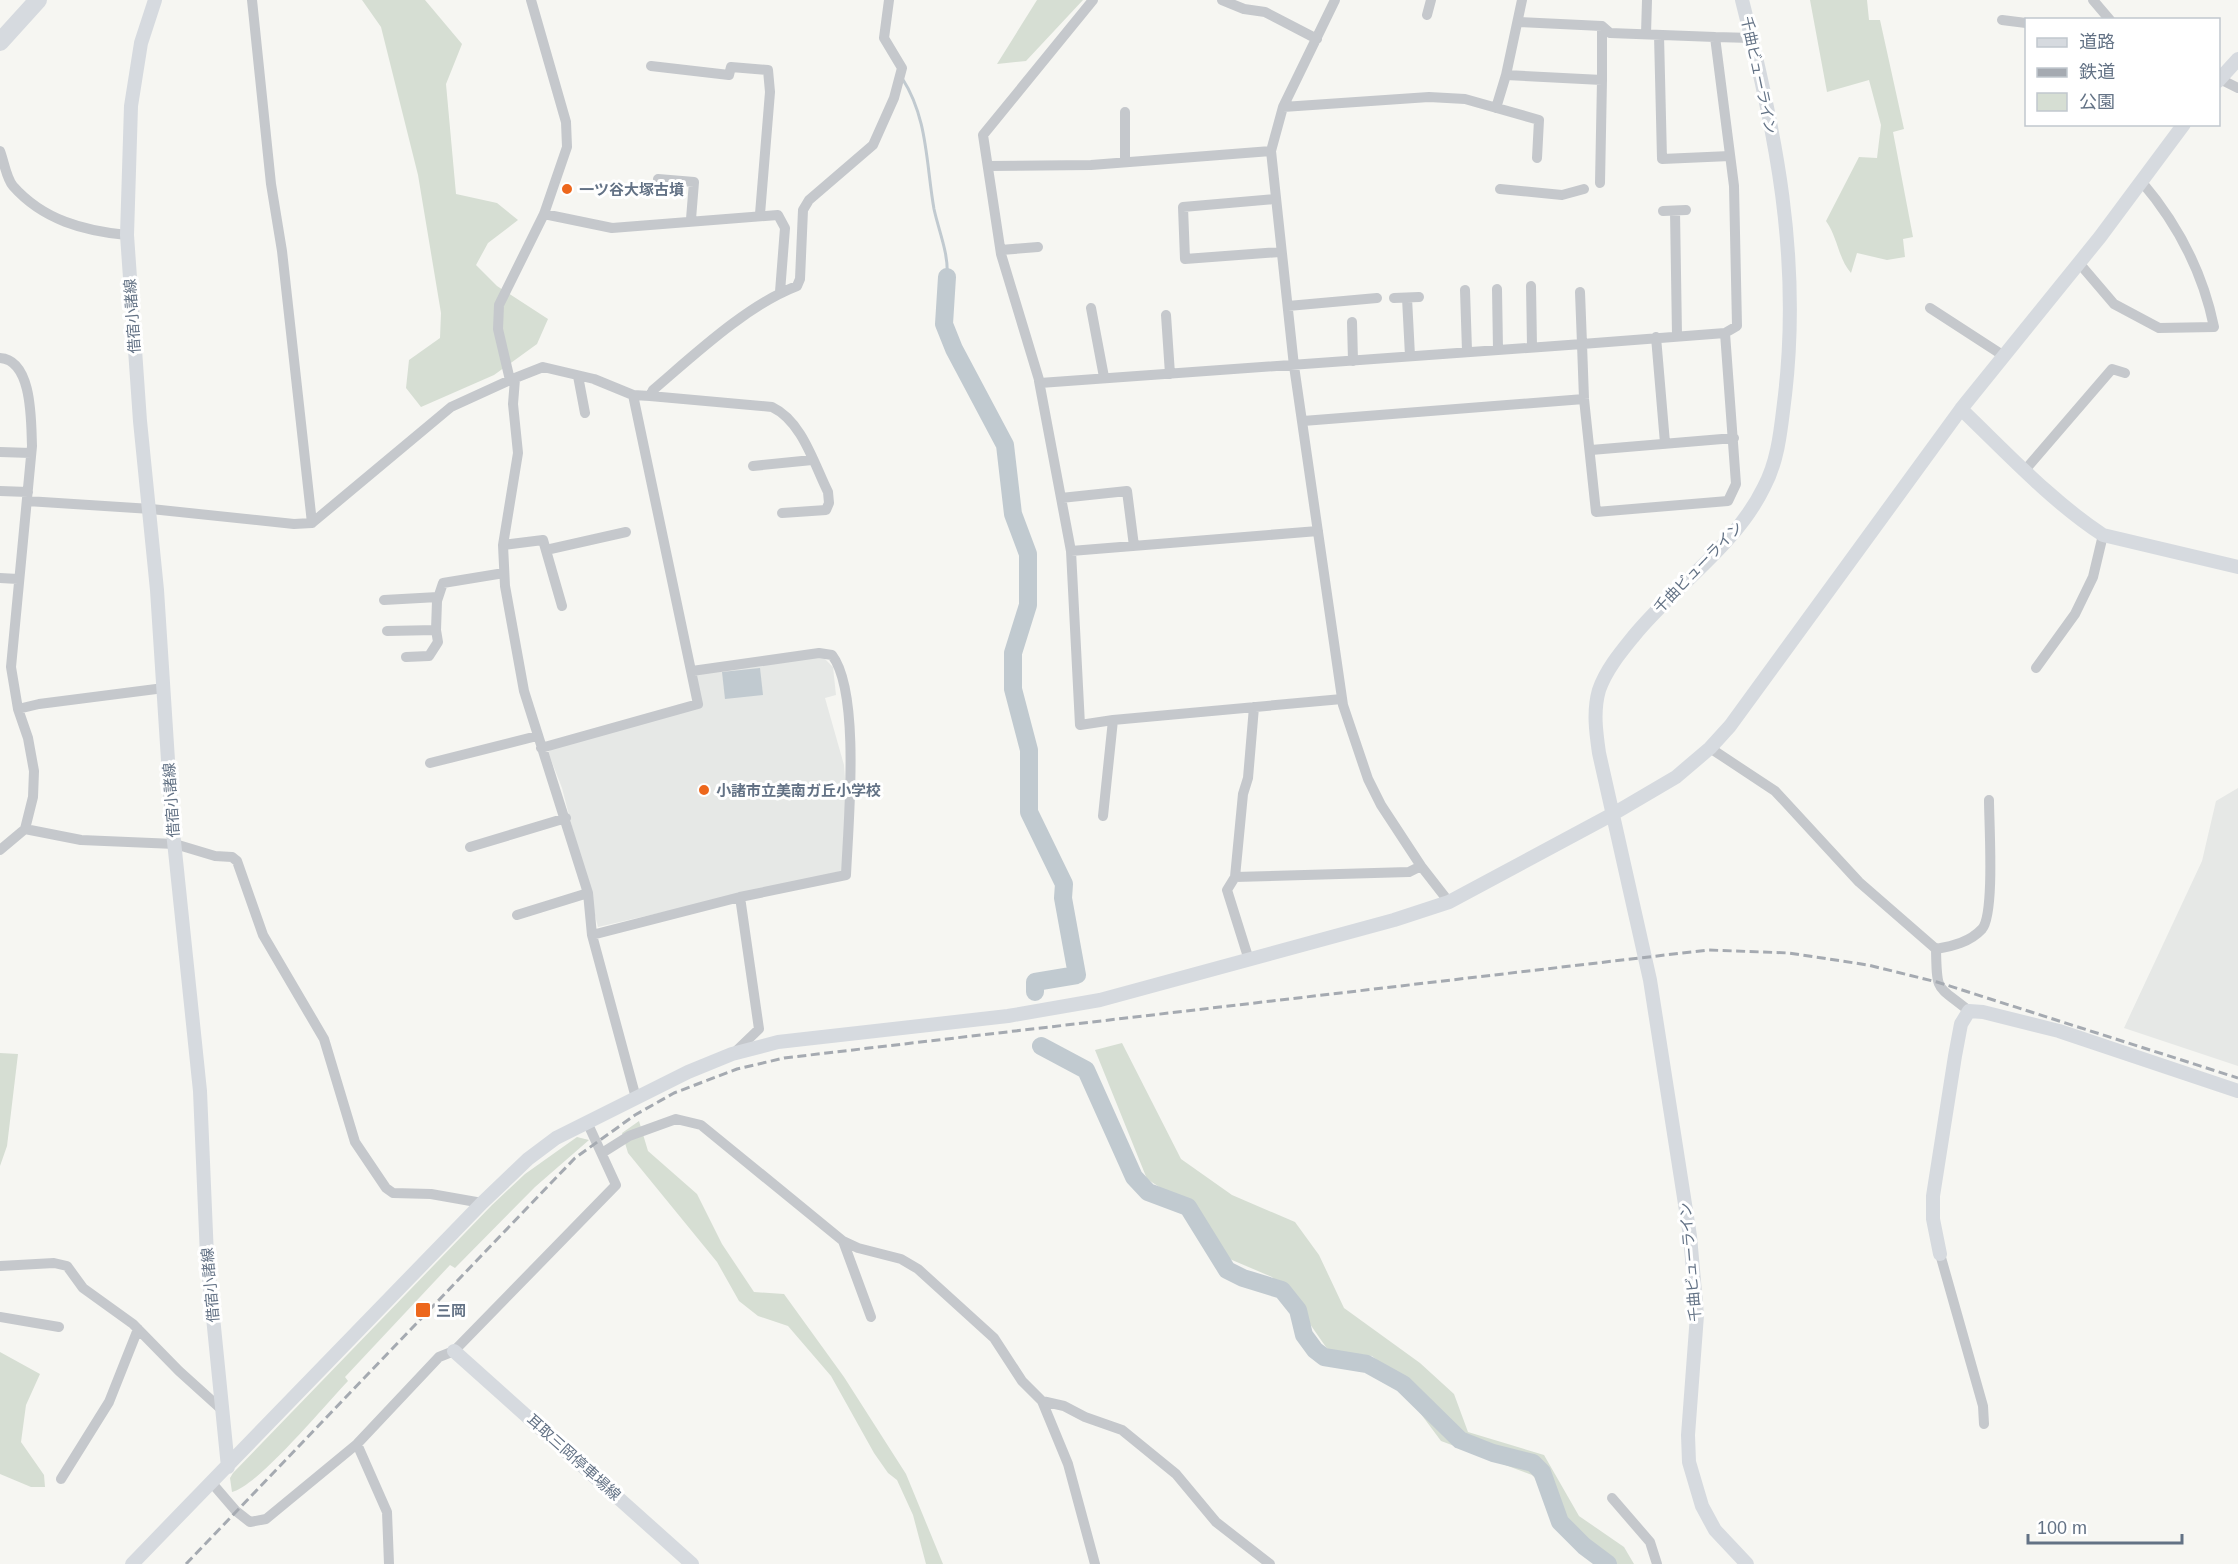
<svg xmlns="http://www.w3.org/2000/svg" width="2238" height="1564" font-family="Arial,'Noto Sans JP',sans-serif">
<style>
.built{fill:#e6e8e6}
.green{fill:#d6ded3}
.water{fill:#c1cad0}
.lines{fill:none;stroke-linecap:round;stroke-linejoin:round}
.stream{stroke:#c1cad0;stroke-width:3}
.river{stroke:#c1cad0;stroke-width:18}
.street{stroke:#c5c8cc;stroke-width:10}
.secondary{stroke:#d6dadf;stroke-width:14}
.highway{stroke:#d6dadf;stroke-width:18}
.rail{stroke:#a5aab1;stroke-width:3;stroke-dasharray:9 4.5;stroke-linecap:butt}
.poi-dot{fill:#ed671c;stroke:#fff;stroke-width:2}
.labels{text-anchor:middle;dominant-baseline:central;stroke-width:6;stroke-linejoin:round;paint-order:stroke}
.street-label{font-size:15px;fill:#637285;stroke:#fff}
.poi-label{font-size:15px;font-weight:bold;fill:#637285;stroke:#fff;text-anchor:start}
</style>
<rect width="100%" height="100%" fill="#f6f6f2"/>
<path class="built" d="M 822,656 L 833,667 L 836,695 L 825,698 L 844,765 L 846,792 L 842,871 L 598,927 L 562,788 L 548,752 L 555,746 L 700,706 L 695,672 Z
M 2238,788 L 2238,1066 L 2124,1028 L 2202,861 L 2216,801 Z"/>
<path class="green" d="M 362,0 L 425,0 L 462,44 L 446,84 L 456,194 L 497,203 L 518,220 L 488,243 L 476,265 L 497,286 L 548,319 L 537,344 L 494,375 L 421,407 L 406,388 L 409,360 L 440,338 L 441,313 L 418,175 L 381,27 Z
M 1037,0 L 1083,0 L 1026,61 L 997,64 Z
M 1810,0 L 1867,0 L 1869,20 L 1880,20 L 1904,129 L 1893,132 L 1913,237 L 1903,239 L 1905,257 L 1887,260 L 1857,253 L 1851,273 C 1838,258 1838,238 1826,221 L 1859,157 L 1877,158 L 1881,125 L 1869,80 L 1827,92 Z
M 1122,1043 L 1181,1159 L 1232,1195 L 1295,1222 L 1319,1255 L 1344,1308 L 1420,1363 L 1454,1394 L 1468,1432 L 1544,1455 L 1579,1516 L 1624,1547 L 1634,1564 L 1614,1564 L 1576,1535 L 1565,1522 L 1556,1498 L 1532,1475 L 1441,1441 L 1386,1367 L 1372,1356 L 1328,1350 L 1303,1314 L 1272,1277 L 1225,1257 L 1196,1221 L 1164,1190 L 1147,1179 L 1095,1050 Z
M 0,1053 L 18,1054 L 7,1146 L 0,1166 Z
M 639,1121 L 648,1151 L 697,1194 L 722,1244 L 754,1292 L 784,1294 L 844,1377 L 906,1474 L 943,1564 L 926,1564 L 913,1515 L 897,1480 L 888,1473 L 874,1453 L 831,1376 L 788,1326 L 758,1316 L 739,1301 L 717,1262 L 628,1153 L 622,1133 Z
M 577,1137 L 589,1140 L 535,1187 L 455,1268 L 450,1265 L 345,1377 L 348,1381 C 326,1404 257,1487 232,1492 L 230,1478 L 233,1473 L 492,1205 L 525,1174 Z
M 0,1352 L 40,1374 L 26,1405 L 21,1442 L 44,1475 L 45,1487 L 31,1487 L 0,1474 Z"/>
<path class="water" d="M 760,668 L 763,695 L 725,699 L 722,672 Z"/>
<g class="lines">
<path class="stream" d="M 902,78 C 928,118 926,164 934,209 C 939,232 949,254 947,277"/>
<path class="river" d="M 947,277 L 944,324 L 954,349 L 1005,445 L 1013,514 L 1028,554 L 1028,605 L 1013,653 L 1013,689 L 1029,750 L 1029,812 L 1064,884 L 1063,898 L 1077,975 L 1035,982 L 1035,992
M 1041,1046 L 1086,1070 L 1134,1177 L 1148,1192 L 1188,1207 L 1227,1270 L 1243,1278 L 1282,1290 L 1298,1310 L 1304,1335 L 1315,1350 L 1324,1357 L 1367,1364 L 1403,1384 L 1460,1440 L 1493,1453 L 1533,1463 L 1542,1472 L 1560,1522 L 1584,1546 L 1608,1564"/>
<path class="street" d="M 252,0 L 271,184 L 282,251 L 312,523
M 1093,0 L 983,135 L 1001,254 L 1040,383 L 1582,344 L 1580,292
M 1222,0 L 1244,9 L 1265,12 L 1317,39
M 1335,0 L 1283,107 L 1271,151 L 1294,366 L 1343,705 L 1368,779 L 1381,805 L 1421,866 L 1449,902
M 2093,0 L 2110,20
M 1427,15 L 1431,0
M 2002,20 L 2026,23
M 1519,22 L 1602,26 L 1610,33 L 1715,37
M 1646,34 L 1647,0
M 1659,35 L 1662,159 L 1730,156
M 651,66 L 729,75 L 731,67 L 768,70 L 770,92 L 760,214
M 1506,75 L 1602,80 L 1602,26
M 2218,78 L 2238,88
M 1283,107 L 1429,97 L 1465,99 L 1539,120 L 1537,158
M 1496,108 L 1506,75 L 1522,0
M 0,151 C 4,161 6,178 13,186 C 43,220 84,231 127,235
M 1125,162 L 1125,112
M 988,166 L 1091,165 L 1271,151
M 658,179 L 694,182 L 691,219
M 1600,183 L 1602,80
M 1500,189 L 1562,195 L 1584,189
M 1274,199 L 1183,207 L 1185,259 L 1280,252
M 1663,211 L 1686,210
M 1675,211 L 1677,335
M 544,214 L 612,228 L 778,215 L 785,228 L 780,292
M 1001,250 L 1038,247
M 2079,263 L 2114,304 L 2159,328 L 2214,327 C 2203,273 2177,223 2141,181
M 1531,286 L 1532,347
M 1497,289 L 1498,350
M 1465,290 L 1467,351
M 1394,298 L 1419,297
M 1407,298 L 1410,356
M 1288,306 L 1377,298
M 1091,308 L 1104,377
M 1930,308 L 2004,356
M 1166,315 L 1170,374
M 1352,322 L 1353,361
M 1725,333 L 1736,484 L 1728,501 L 1596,512 L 1584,399 L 1582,344 Z
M 1725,333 L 1737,326 L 1734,186 L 1715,37 L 1752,38
M 1656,337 L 1665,443
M 0,358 C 33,360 31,423 32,446 L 11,667 L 18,709 L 28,738 L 34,771 L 33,797 L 25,829 L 0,850
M 578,376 L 585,413
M 515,379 L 513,404 L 518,453 L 503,545 L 505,586 L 524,691 L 588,893 L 592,935 L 636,1098
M 510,380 L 498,329 L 499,305 L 544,214 L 567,147 L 566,122 L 531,0
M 1039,381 L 1071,551
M 650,396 L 772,407 C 802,421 814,464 828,492 L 829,503 L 826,510 L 782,513
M 1303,421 L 1584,399
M 1591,450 L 1734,438
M 0,452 L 31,453
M 753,466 L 812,460
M 2025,470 L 2112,369 L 2125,373
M 0,491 L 28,492
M 1061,498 L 1127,491 L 1134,546
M 27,501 L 151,509 L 294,524 L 312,523 L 451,407 L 510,380 L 543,367 L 594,379 L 633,395 L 650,396 L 653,390 C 694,355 747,305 797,286 L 800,279 L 803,210 L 809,200 L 873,145 L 894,98 L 902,68 L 884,38 L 889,0
M 503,545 L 543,540 L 562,606
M 546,550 L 626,532
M 0,578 L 18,579
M 384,600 L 438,597
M 387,631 L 436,630 L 437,601 L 443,583 L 504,573
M 406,657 L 429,656 L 438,642 L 436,630
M 2036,668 L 2075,614 L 2093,577 L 2103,535
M 692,671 L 819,653 L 832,655 C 861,693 848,826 846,875 L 740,897
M 18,709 L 39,704 L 164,688
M 1113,720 L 1080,725 L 1071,551 L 1318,531
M 541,748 L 698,704 L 633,395
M 1710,748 L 1775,791 L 1859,882 L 1936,949 C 1937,994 1936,984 1969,1011
M 430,763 L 537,736
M 1103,816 L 1113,720 L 1342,699
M 25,829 L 81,840 L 175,844 L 215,856 L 232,857 L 237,861 L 263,935 L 324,1039 L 355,1142 L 386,1188 L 393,1193 L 431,1194 L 482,1203
M 470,847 L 566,818
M 1235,877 L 1409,872 L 1421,866
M 517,915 L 588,893
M 592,935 L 740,897 L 759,1029 L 733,1054
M 1936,949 C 1953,946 1970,942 1982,929 C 1995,914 1989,824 1989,800
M 1249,960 L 1227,890 L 1235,877 L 1243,794 L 1248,778 L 1254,707
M 602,1153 L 629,1136 L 676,1119 L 701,1125 L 843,1241 L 858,1248 L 901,1259 L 918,1269 L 994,1338 L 1022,1381 L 1042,1401 L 1068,1464 L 1095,1564
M 843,1241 L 871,1317
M 1940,1254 L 1983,1406 L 1984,1424
M 0,1266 L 54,1263 L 67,1266 L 83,1288 L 133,1324 L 179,1371 L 220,1408
M 0,1317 L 59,1327
M 1042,1401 L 1064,1406 L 1085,1417 L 1122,1430 L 1176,1474 L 1216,1522 L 1270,1564
M 357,1444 L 387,1512 L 389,1564
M 61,1479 L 109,1402 L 138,1329
M 211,1482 L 236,1511 L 250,1522 L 266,1519 L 357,1444 L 439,1357 L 454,1351 L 616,1185 L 587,1122
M 1612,1498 L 1650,1542 L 1657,1564"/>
<path class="secondary" d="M 155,0 L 141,43 L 131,106 L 127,235 L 140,421 L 157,590 L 172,822 L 200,1091 L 207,1257 L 228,1467
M 1742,0 C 1776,133 1801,257 1785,395 C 1781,426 1779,459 1764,487 C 1735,547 1674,586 1633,637 C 1620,653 1606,670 1599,690 C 1593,711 1596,732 1599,753 L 1650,980 L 1690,1236 L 1697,1315 L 1688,1435 L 1689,1462 L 1702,1506 L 1715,1530 L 1747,1564
M 2218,81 L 2238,59
M 1961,409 C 2006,452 2051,501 2103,535 L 2238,567
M 1940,1254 L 1933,1219 L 1933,1196 L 1955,1056 L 1961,1024 L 1969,1011 L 1983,1012 L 2059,1031 L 2238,1091
M 454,1351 L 692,1564
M 132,1564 L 482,1203 L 528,1159 L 556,1138 L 688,1072 L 732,1054 L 778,1042 L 1008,1016 L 1100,1000 L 1394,920 L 1449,902 L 1613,814 L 1676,777 L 1710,748 L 1730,726 L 1961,409 L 2100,237 L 2184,124"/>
<path class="highway" d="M 0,42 L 38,0"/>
<path class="rail" d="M 186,1564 L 575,1158 L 635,1115 L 674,1093 L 737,1069 L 784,1058 L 1708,950 L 1789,953 L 1868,965 L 1937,982 L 2238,1078"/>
</g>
<g class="poi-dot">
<circle cx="567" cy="189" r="6"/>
<circle cx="704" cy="790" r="6"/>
<rect x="415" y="1302" width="16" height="16" rx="3"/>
</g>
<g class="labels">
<g class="street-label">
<text transform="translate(1759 75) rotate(78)">千曲ビューライン</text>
<text transform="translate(132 316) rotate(-94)">借宿小諸線</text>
<text transform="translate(1698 567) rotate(-46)">千曲ビューライン</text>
<text transform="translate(171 800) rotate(-94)">借宿小諸線</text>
<text transform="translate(1690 1262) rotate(-95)">千曲ビューライン</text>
<text transform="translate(210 1285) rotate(-95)">借宿小諸線</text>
<text transform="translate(574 1457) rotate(42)">耳取三岡停車場線</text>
</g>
<g class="poi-label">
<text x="579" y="189">一ツ谷大塚古墳</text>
<text x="716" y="790">小諸市立美南ガ丘小学校</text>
<text x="436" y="1310">三岡</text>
</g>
</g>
<rect x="2025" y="18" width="195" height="108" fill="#ffffff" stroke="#c1c7ce" stroke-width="1.5"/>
<rect x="2037" y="38" width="30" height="9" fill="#d6dadf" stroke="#c1c7ce" stroke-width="1.5"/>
<text x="2079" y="48" font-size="18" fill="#637285">道路</text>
<rect x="2037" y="68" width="30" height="9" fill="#a5aab1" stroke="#c1c7ce" stroke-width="1.5"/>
<text x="2079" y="78" font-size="18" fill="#637285">鉄道</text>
<rect x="2037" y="93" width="30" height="18" fill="#d6ded3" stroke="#c1c7ce" stroke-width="1.5"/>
<text x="2079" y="108" font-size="18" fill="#637285">公園</text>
<path d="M2028 1534v9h154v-9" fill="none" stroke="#637285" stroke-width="3"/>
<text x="2037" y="1534" font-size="18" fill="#637285" stroke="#ffffff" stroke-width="4.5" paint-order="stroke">100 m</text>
</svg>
